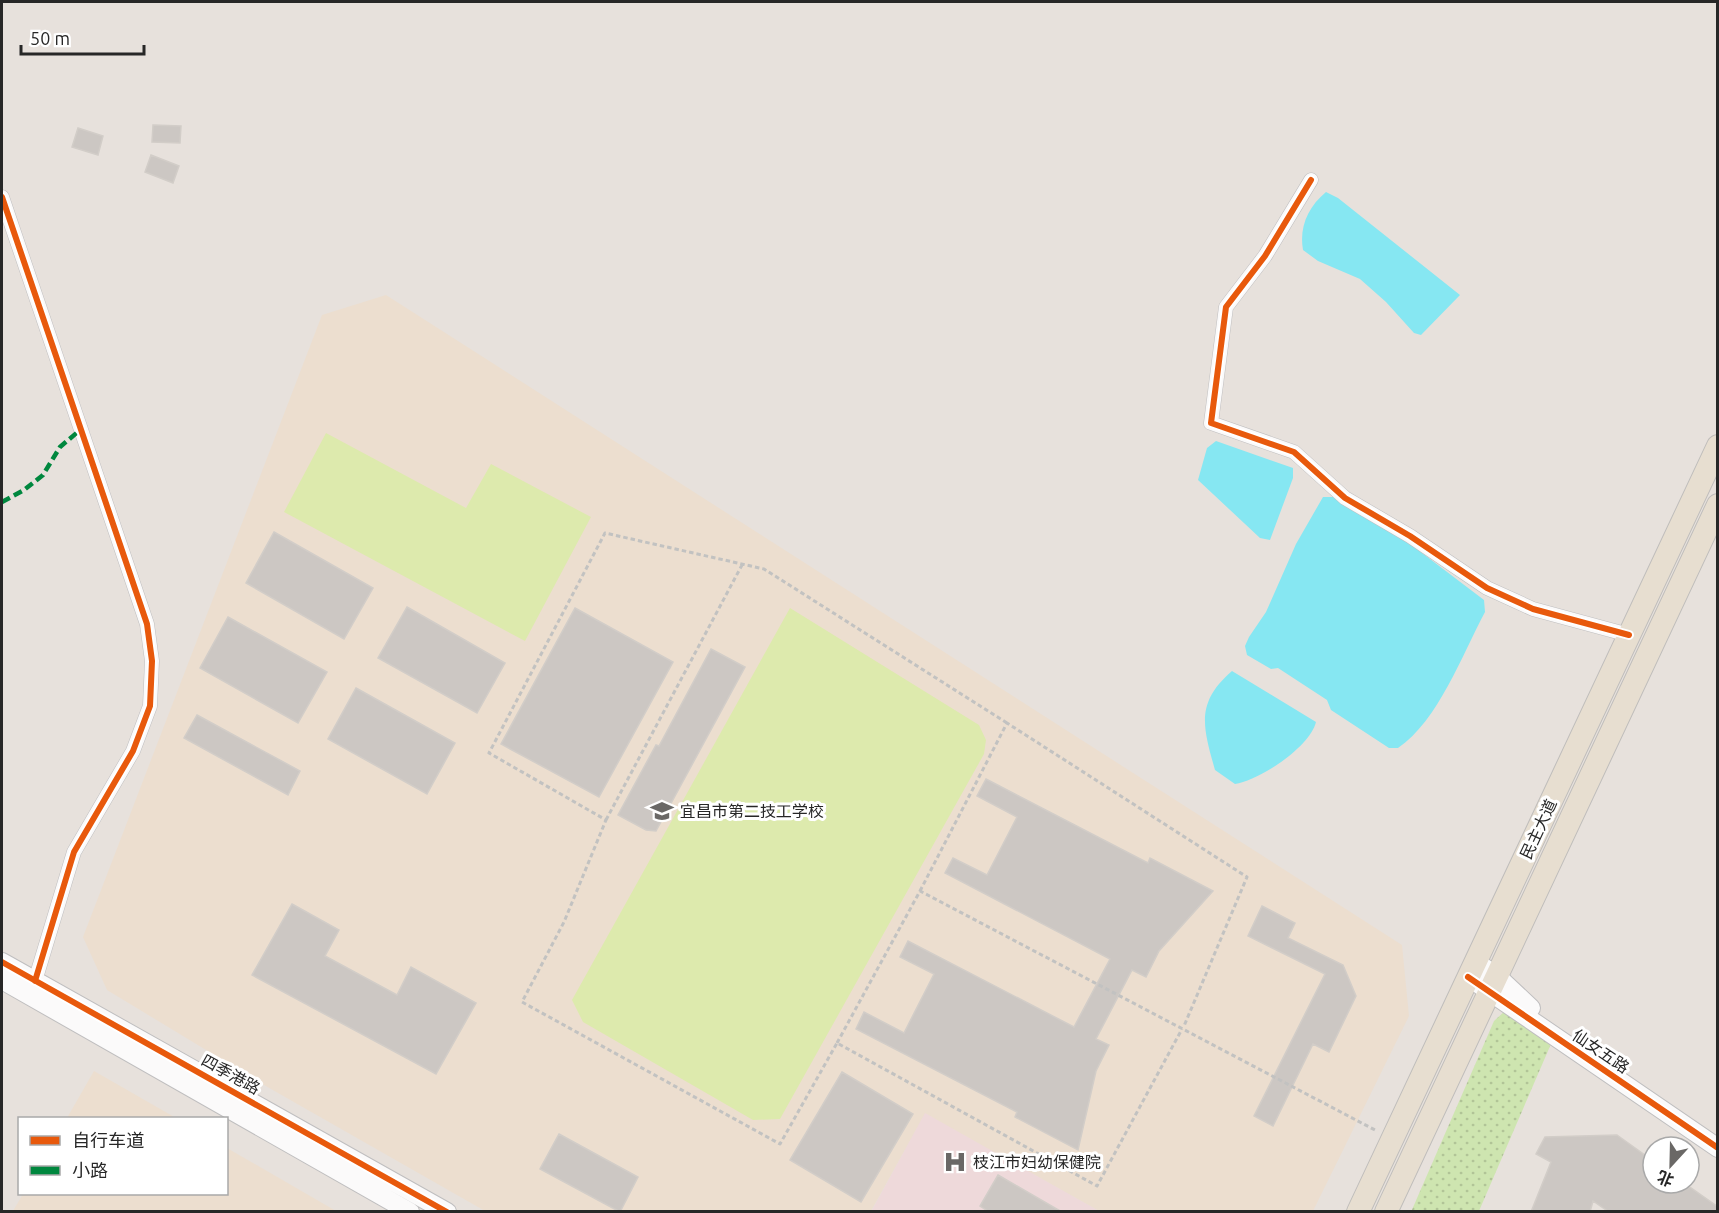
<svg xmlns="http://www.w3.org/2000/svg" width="1719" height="1213" font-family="Ubuntu,'Noto Sans SC',sans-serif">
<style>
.education{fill:#ecdecf}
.medical{fill:#eed9da}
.grass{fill:url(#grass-dots)}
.pitch{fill:#ddeaad}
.water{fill:#86e7f2}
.building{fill:#ccc7c3;stroke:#d2cdc8;stroke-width:1.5}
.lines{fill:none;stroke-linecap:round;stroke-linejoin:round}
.minor-casing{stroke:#bfbebf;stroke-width:15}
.tertiary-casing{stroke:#bfbebf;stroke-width:20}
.primary-casing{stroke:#bfbdbb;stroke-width:24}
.path{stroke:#c2c2c1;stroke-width:3;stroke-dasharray:4.5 3;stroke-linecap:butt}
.minor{stroke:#fbfafa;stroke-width:14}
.tertiary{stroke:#fbfafa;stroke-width:18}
.primary{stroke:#e7ded0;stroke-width:22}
.quiet{stroke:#00873e;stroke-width:4.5;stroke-dasharray:9 4.5;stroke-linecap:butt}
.cycleway-casing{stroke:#fff;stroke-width:10}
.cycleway{stroke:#e8590c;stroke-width:6}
.labels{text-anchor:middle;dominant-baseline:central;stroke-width:6;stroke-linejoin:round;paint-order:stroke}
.poi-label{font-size:16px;fill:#272727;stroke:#fff;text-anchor:start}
.street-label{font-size:16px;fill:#272727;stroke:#fff}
</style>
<defs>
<pattern id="grass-dots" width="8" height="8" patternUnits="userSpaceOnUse" patternTransform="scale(1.5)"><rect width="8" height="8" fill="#cee5b0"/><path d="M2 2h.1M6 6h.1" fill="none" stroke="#b1c497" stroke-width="1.8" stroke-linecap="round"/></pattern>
</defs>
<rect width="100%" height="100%" fill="#e7e1dc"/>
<path class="education" d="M 386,295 L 1402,945 L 1409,1016 L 1313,1211 L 1099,1211 L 925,1114 L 871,1211 L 485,1211 L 264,1085 L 107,990 L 83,937 L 322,315 Z
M 94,1071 L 176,1118 L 67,1118 Z
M 227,1148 L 336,1211 L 13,1211 L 23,1194 L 226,1194 Z"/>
<path class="medical" d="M 925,1113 L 1099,1211 L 871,1212 Z"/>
<path class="grass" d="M 1506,1010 L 1554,1037 L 1479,1211 L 1411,1212 L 1494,1021 Z"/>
<path class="pitch" d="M 326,433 L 466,508 L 491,464 L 591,517 L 525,641 L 284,512 Z
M 790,608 L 979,725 L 986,740 L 984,754 L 780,1119 L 753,1120 L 583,1022 L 572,1000 Z"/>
<path class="water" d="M 1326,192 L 1338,198 L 1460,295 L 1421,335 L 1414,333 L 1386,302 L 1360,279 L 1318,261 L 1303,250 C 1299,227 1308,207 1326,192 Z
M 1216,441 L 1293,468 L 1293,478 L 1270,540 L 1260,538 L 1198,480 L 1207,448 Z
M 1323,497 L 1333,497 L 1397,534 L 1484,600 L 1485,612 C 1462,655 1438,721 1398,748 L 1389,748 L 1331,710 L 1327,700 L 1278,668 L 1271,669 L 1247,655 L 1245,646 L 1249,637 L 1266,612 L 1296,544 Z
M 1232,671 L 1316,722 C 1310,747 1260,780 1235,784 L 1215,770 C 1203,727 1195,703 1232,671 Z"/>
<path class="building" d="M 153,125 L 181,126 L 180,143 L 152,142 Z
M 78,128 L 103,136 L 98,155 L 72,147 Z
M 151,155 L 179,166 L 173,183 L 145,172 Z
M 274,532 L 373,588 L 344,639 L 246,583 Z
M 407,607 L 505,663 L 477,713 L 378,658 Z
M 575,608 L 673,662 L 599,797 L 501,744 Z
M 228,617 L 327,672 L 298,723 L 200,668 Z
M 711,649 L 745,667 L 656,831 L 646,830 L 618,815 L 656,745 L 659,746 Z
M 356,688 L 455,743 L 427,794 L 328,739 Z
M 197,715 L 300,771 L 288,795 L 184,738 Z
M 986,779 L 1148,863 L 1150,858 L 1213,891 L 1159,951 L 1146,977 L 1132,970 L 1096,1039 L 1109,1045 L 1096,1071 L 1078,1150 L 1015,1117 L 1017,1112 L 856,1029 L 864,1012 L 904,1033 L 934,974 L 900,957 L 908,941 L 1074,1027 L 1110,959 L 945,873 L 953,858 L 987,875 L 1017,817 L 977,796 Z
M 292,904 L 339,930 L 325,956 L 397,995 L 411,967 L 476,1003 L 436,1074 L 252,975 Z
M 1262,906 L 1295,923 L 1288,938 L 1343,965 L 1356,996 L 1329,1052 L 1313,1044 L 1273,1126 L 1254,1116 L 1325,974 L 1248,936 Z
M 842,1072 L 913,1114 L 861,1202 L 790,1160 Z
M 559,1134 L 638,1177 L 620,1212 L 540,1169 Z
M 1617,1135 L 1653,1161 L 1653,1183 L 1684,1183 L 1718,1207 L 1718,1212 L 1609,1212 L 1593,1201 L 1590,1212 L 1531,1212 L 1551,1162 L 1536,1154 L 1545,1137 Z
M 998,1175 L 1062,1212 L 989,1212 L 980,1206 Z"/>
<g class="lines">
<g class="minor-casing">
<path id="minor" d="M 1311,180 L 1265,256 L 1226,307 L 1211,423 L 1294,452 L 1345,498 L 1410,536 L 1487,588 L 1533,609 L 1629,635
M 2,197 L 147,624 L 152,661 L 150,706 L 133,751 L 74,852 L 35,981"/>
</g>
<g class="tertiary-casing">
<path id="tertiary" d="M 2,962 L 447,1212
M 1476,962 L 1497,976 L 1531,1008
M 1468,977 L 1718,1148
M 2,980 L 410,1212"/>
</g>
<g class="primary-casing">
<path id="primary" d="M 1358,1212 L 1718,446
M 1386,1212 L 1718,505"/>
</g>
<path class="path" d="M 1007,723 L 764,569 L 605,533 L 489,753 L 606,820 L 564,922 L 522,1002 L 780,1144 L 837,1043 L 1097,1186 L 1182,1029
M 606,820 L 742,565
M 920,891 L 1007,723 L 1247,877 L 1184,1026
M 837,1043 L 920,891 L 1375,1130"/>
<use href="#minor" class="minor"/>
<use href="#tertiary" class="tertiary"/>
<use href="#primary" class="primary"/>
<path class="quiet" d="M 2,502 L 24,490 L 43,475 L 60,447 L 80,430"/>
<g class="cycleway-casing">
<path id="cycleway" d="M 1311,180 L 1265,256 L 1226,307 L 1211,423 L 1294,452 L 1345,498 L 1410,536 L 1487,588 L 1533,609 L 1629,635
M 2,197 L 147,624 L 152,661 L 150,706 L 133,751 L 74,852 L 35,981
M 2,962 L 447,1212
M 1468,977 L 1718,1148"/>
</g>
<use href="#cycleway" class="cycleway"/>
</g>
<defs>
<g id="school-bare" transform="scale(1.8)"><path d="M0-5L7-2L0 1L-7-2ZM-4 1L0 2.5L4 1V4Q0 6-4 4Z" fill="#6a6866" stroke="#fff" stroke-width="2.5" paint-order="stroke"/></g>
<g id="hospital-bare" transform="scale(1.8)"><path d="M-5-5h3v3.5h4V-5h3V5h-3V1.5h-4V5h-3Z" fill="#6a6866" stroke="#fff" stroke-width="2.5" paint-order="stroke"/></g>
</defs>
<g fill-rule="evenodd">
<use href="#school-bare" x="662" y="811"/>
<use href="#hospital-bare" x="955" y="1162"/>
</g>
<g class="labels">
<g class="poi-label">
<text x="680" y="811">宜昌市第二技工学校</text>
<text x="973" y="1162">枝江市妇幼保健院</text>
</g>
<g class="street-label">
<text transform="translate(1538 829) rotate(-65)">民主大道</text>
<text transform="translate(1601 1051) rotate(34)">仙女五路</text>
<text transform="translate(231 1074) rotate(29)">四季港路</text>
</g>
</g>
<rect width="1719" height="1213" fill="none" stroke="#272727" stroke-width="6"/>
<rect x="18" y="1117" width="210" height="78" fill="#ffffff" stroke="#a9a9a9" stroke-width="1.5"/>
<rect x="30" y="1136" width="30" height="9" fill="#e8590c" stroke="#a9a9a9" stroke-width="1.5"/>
<text x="72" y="1147" font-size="18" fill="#272727">自行车道</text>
<rect x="30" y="1166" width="30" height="9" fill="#00873e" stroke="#a9a9a9" stroke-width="1.5"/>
<text x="72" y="1177" font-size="18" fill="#272727">小路</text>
<g transform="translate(1671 1165) rotate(202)"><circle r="28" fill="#ffffff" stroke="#a9a9a9" stroke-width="1.5"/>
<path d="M0-4.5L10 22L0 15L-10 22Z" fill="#6a6866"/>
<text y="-9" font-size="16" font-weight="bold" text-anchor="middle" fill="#272727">北</text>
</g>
<path d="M21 45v9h123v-9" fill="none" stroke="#272727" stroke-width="3"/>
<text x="30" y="45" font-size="18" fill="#272727" stroke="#ffffff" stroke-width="4.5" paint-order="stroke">50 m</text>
</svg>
